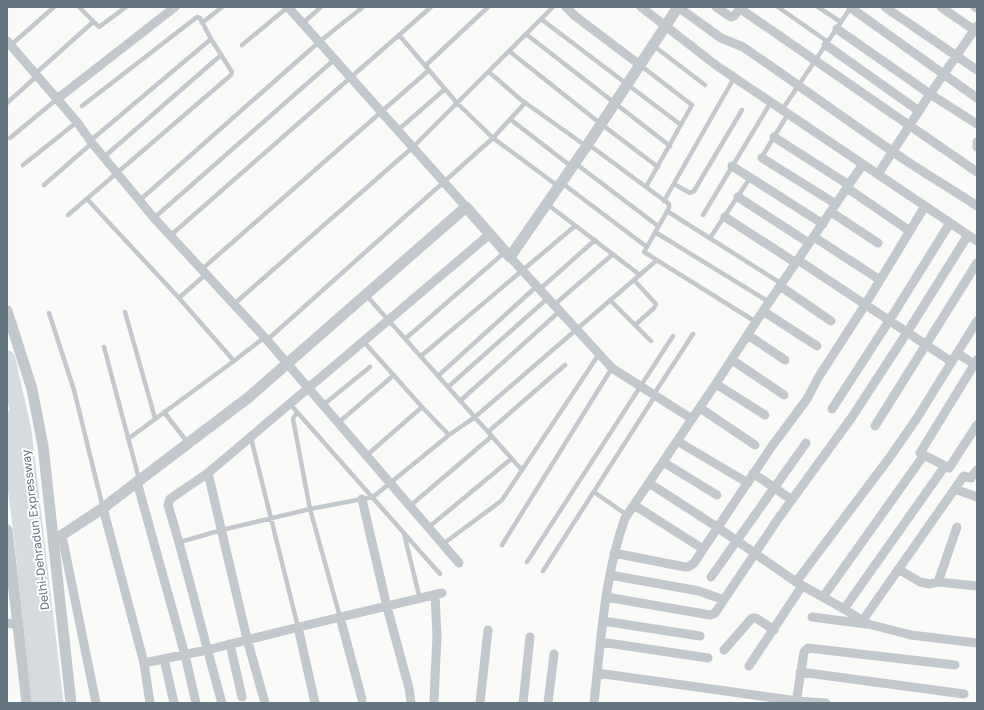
<svg xmlns="http://www.w3.org/2000/svg" width="984" height="710" font-family="'Golos Text',sans-serif">
<style>
.lines{fill:none;stroke-linecap:round;stroke-linejoin:round}
.service{stroke:#c3c8cc;stroke-width:4.5}
.minor{stroke:#c3c8cc;stroke-width:9}
.tertiary{stroke:#c3c8cc;stroke-width:11}
.motorway{stroke:#d6dbdf;stroke-width:17}
.labels{text-anchor:middle;dominant-baseline:central;stroke-width:4;stroke-linejoin:round;paint-order:stroke}
.street-label{font-size:12px;fill:#657683;stroke:#fff}
</style>
<rect width="100%" height="100%" fill="#fafaf8"/>
<g class="lines">
<path class="service" d="M 79,7 L 99,27 L 126,7
M 778,7 L 828,42
M 818,7 L 841,22
M 541,19 L 681,125
M 202,23 L 222,7
M 303,23 L 321,7
M 526,34 L 670,146
M 399,35 L 457,103 L 493,138 L 558,186
M 11,45 L 54,7
M 242,45 L 288,7
M 654,46 L 705,85
M 509,51 L 601,124 L 658,167
M 640,65 L 692,105 L 646,187
M 425,66 L 488,7
M 489,72 L 520,99 L 586,146
M 35,74 L 93,22
M 7,103 L 37,76
M 782,110 L 851,7
M 510,119 L 572,167
M 398,130 L 445,89
M 10,138 L 57,99
M 90,141 L 211,39
M 588,144 L 669,204 L 669,208 L 644,252 L 756,322
M 104,157 L 221,55
M 762,158 L 763,155 L 788,114
M 575,163 L 658,226
M 23,165 L 77,122
M 562,183 L 647,247
M 674,184 L 690,193 L 694,191 L 742,110
M 44,185 L 92,143
M 87,199 L 179,298 L 234,361 L 265,337
M 140,200 L 319,42 L 363,7
M 664,201 L 734,78
M 547,204 L 640,275
M 667,211 L 782,284
M 68,215 L 231,75 L 232,72 L 211,39 L 200,18 L 197,17 L 82,106
M 703,215 L 771,102
M 154,218 L 335,59
M 655,232 L 769,302
M 171,235 L 431,7
M 710,238 L 750,178
M 202,269 L 429,70
M 634,280 L 656,304 L 654,308 L 635,325
M 540,289 L 595,240
M 366,295 L 521,469
M 179,298 L 206,274
M 610,300 L 651,341
M 234,304 L 413,147 L 553,7
M 554,305 L 613,254
M 125,312 L 155,418
M 49,313 L 74,390 L 103,508
M 405,339 L 505,252
M 267,340 L 493,138 L 525,103
M 364,342 L 422,407 L 449,435
M 104,347 L 139,479
M 421,356 L 575,226
M 438,376 L 537,286
M 448,387 L 548,298
M 654,394 L 693,334
M 460,401 L 560,311
M 290,404 L 440,574
M 323,405 L 370,367
M 164,412 L 188,443
M 297,412 L 293,419 L 310,509 L 340,617
M 338,423 L 394,375
M 488,432 L 565,365
M 251,438 L 298,627
M 128,439 L 234,361
M 367,455 L 422,407
M 594,492 L 627,515
M 410,506 L 492,436
M 429,527 L 511,459
M 404,534 L 420,599
M 180,542 L 222,530 L 310,509 L 373,497 L 449,435 L 475,417 L 657,260
M 443,544 L 493,507 L 502,500 L 599,354
M 502,545 L 612,368
M 527,562 L 673,336
M 543,571 L 655,396"/>
<path class="minor" d="M 288,7 L 466,207
M 566,7 L 575,16 L 640,65
M 641,7 L 717,66 L 977,241
M 678,7 L 721,38 L 743,47 C 793,81 842,117 892,151 C 920,171 949,187 977,206
M 716,7 L 731,17 L 734,16 L 738,11 L 742,10 L 977,172
M 885,7 L 977,70
M 941,7 L 977,32
M 975,7 L 977,8
M 851,8 L 977,98
M 837,29 L 930,94 L 977,124
M 7,41 L 77,122 L 92,143 L 154,218 L 267,340 L 459,563
M 826,45 L 919,111
M 57,99 L 175,7
M 774,137 L 849,185
M 977,142 L 977,147
M 762,158 L 836,204
M 732,166 L 823,224
M 878,174 L 930,94 L 977,26
M 847,188 L 910,231
M 738,197 L 809,243
M 831,212 L 878,243
M 725,217 L 796,263
M 814,237 L 880,280
M 510,257 L 612,368 L 692,419
M 798,260 L 952,362
M 780,286 L 831,321
M 763,311 L 817,346
M 748,335 L 785,360
M 957,353 L 974,364
M 732,360 L 784,395
M 977,360 L 920,453 L 949,468 L 977,425
M 716,384 L 765,415
M 700,408 L 755,445
M 832,409 L 889,321 L 950,223
M 875,426 L 977,263
M 677,441 L 748,483
M 663,462 L 717,495
M 208,473 L 247,639 L 265,703
M 753,473 L 792,500
M 137,482 L 185,655 L 196,703
M 649,483 L 717,527 L 796,582 L 844,609 L 868,624 L 911,635 L 977,643
M 955,489 L 977,497
M 362,499 L 387,607 L 409,688 L 411,703
M 634,505 L 703,549
M 103,508 L 144,663 L 150,703
M 62,536 L 96,703
M 614,553 L 685,567 L 688,567 L 694,563 L 772,446 L 807,399 L 818,378 L 865,305 L 925,206
M 898,569 L 920,582 L 930,584 L 938,582 L 977,586
M 610,575 L 699,591 L 724,600
M 711,577 L 806,443
M 796,582 L 890,457 L 917,418 L 977,321
M 938,582 L 957,527
M 606,597 L 710,615 L 715,613 L 778,519 L 852,417 L 908,331 L 968,235
M 823,597 L 924,455
M 844,609 L 945,466
M 340,617 L 362,699
M 812,617 L 866,624
M 863,620 L 963,477 L 964,476 L 971,478 L 977,470
M 603,621 L 700,636
M 7,623 L 18,625
M 298,627 L 315,703
M 601,642 L 708,658
M 230,644 L 242,697
M 724,650 L 752,618 L 756,618 L 774,630
M 164,659 L 174,703
M 144,663 L 207,650 L 303,626 L 442,593
M 749,666 L 802,586
M 800,672 L 964,694
M 597,673 L 797,701 L 826,703
M 434,700 L 437,636 L 435,595
M 222,703 C 203,637 188,570 168,505 L 170,499 L 208,473 L 490,234
M 480,703 L 488,630
M 523,703 L 530,637
M 548,703 L 554,654
M 594,703 C 601,641 604,577 625,518 L 717,382 L 763,311 L 863,164
M 796,703 L 804,652 L 808,648 L 955,665"/>
<path class="tertiary" d="M 7,311 L 32,389 L 43,446 L 71,703
M 7,530 L 27,703
M 53,541 L 103,508 L 249,397 L 466,207 L 510,257 L 588,144 L 678,7"/>
<path class="motorway" d="M 7,359 L 23,431 L 55,703
M 7,419 L 22,532 L 40,703"/>
</g>
<g class="labels">
<g class="street-label">
<text transform="translate(35 530) rotate(-97)">Delhi-Dehradun Expressway</text>
</g>
</g>
<rect width="984" height="710" fill="none" stroke="#657683" stroke-width="16"/>
</svg>
